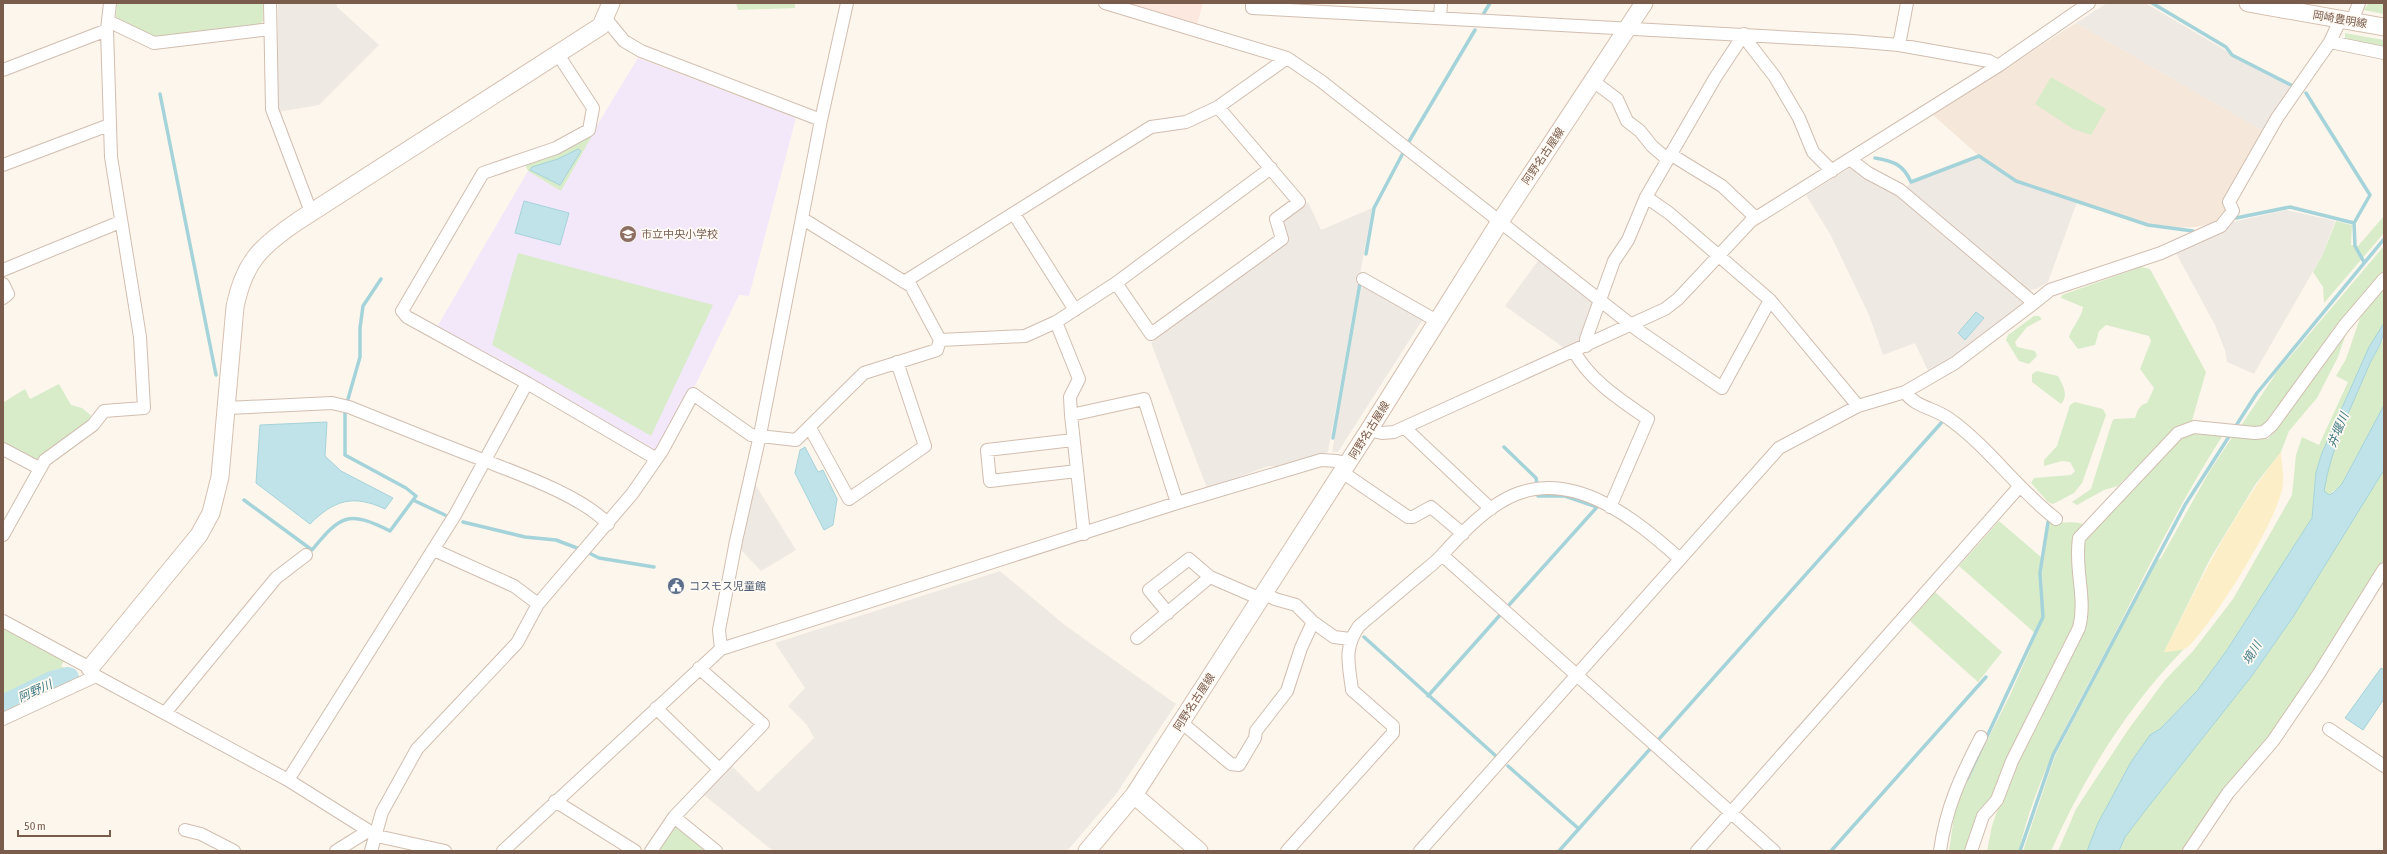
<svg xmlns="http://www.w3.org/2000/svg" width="2387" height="854" font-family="'Asap Condensed','Noto Sans JP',sans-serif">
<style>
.residential{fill:#f5e8da}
.commercial{fill:#fde8e0}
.industrial{fill:#efe9e4}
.education{fill:#f3e8fa}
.green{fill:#d8ecc9;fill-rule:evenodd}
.sand{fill:#fcefc7}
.water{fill:#bfe3e8;stroke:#a5d3da}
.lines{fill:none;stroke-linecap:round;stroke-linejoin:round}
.stream{stroke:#a5d3da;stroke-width:3.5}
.river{stroke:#bfe3e8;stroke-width:22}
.street-casing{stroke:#d1beb0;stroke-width:14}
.secondary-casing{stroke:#d6c0b0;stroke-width:19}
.street{stroke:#fff;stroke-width:12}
.secondary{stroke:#fff;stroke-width:17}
.labels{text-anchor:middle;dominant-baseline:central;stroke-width:3.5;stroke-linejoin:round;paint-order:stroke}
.street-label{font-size:11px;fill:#7a5c4d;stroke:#fffaf3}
.education-label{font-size:11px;fill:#785e54;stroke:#fffaf3;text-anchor:start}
.service-label{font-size:11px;fill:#4e5e75;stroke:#fffaf3;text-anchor:start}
.water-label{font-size:12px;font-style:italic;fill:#437c86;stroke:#fffaf3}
</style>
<rect width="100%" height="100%" fill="#fdf6ec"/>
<path class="residential" d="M 2076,23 L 2265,132 L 2223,204 L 2227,210 L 2218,222 L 2196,227 L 2166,228 L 2148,224 L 2017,180 L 1977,154 L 1933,115 Z"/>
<path class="commercial" d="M 1122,3 L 1203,3 L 1197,25 Z"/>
<path class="industrial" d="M 278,3 L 337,3 L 337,7 L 379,45 L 319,105 L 278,112 Z
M 2107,3 L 2145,3 L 2225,50 L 2231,56 L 2291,87 L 2265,132 L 2076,23 Z
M 1979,157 L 2016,181 L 2077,202 L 2048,282 L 2036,289 L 2028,290 L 2018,279 L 2006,277 L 1905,189 L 1910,183 Z
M 1851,167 L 1897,192 L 2023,301 L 2022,306 L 1947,363 L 1929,373 L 1915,343 L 1883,355 L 1869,315 L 1830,234 L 1806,195 Z
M 1308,202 L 1321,230 L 1372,208 L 1328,452 L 1280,467 L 1269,466 L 1207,488 L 1151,343 L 1288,242 L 1283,221 Z
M 2286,210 L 2335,221 L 2323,254 L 2254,374 L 2227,362 L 2225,350 L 2215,325 L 2176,253 L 2211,235 L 2221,233 L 2228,223 Z
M 1540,258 L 1596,301 L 1583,343 L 1567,350 L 1505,306 Z
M 1362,283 L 1423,319 L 1338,452 L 1332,452 Z
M 755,484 L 796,550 L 761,571 L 741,550 Z
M 1000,571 L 1066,626 L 1176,704 L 1116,794 L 1067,851 L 773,851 L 703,794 L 731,765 L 758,792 L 814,738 L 807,725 L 788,706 L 805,688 L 775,643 Z"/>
<path class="education" d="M 638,58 L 796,118 L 749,296 L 739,295 L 693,390 L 658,450 L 651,453 L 437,327 L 528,171 L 561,191 L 599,122 Z"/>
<path class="green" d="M 117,3 L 263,3 L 263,21 L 259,25 L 156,38 L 120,21 L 116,17 Z
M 736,3 L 795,3 L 795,8 L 738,10 Z
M 2369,3 L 2384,3 L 2384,14 L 2363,10 Z
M 2345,33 L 2384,40 L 2384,48 L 2345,38 Z
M 2051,77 L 2106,109 L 2091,135 L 2073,129 L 2035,104 Z
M 593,134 L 561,191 L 528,171 L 525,164 ZM 578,149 L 560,185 L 532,167 L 558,159 Z
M 2384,216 L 2384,233 L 2324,303 L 2323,287 L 2313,272 L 2323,254 L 2336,221 L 2352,225 L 2351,245 L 2358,246 Z
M 2384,246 L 2384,274 L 2269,424 L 2254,428 L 2240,427 L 2277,372 Z
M 518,253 L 713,305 L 651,436 L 492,345 Z
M 2141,267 L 2150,269 L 2206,372 L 2191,424 L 2176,427 L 2118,486 L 2104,490 L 2077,505 L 2072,502 L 2091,489 L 2112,422 L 2114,419 L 2135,418 C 2138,410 2139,405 2147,403 L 2154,388 L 2140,369 L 2151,341 L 2149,336 L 2106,325 L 2099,331 L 2095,345 L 2078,349 L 2069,337 C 2073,325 2081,319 2083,307 L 2061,298 L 2062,295 Z
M 2384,285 L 2384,323 L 2369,347 L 2322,453 L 2316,472 L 2312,518 L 2227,650 L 2197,691 L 2160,729 L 2150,736 L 2098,823 L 2087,851 L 2058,851 L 2076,809 L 2128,730 L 2165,680 L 2193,651 L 2233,599 L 2292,495 L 2296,455 L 2302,437 L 2319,445 L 2348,382 L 2336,376 L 2346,359 L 2360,318 Z
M 2034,316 L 2039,316 L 2042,319 L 2027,327 L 2015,342 L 2017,347 L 2035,351 L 2037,356 L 2029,364 L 2019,361 L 2006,340 L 2008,335 Z
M 2348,328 L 2338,357 L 2317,398 L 2289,431 L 2281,452 L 2255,485 L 2210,559 L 2164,652 L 2184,649 C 2127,707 2084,777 2051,851 L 2023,851 L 2055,756 L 2155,562 L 2161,558 L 2209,472 L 2233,436 L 2268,439 Z
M 2384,338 L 2384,405 L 2342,484 L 2329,495 L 2324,491 C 2332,439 2358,384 2384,338 Z
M 2037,371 L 2058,376 C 2063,385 2069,395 2061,404 L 2032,382 L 2032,374 Z
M 59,384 L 71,405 L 82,408 L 94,418 L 86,427 L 37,459 L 30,459 L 3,445 L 4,402 L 25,389 L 30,399 Z
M 2075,402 L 2103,409 L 2106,415 L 2082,483 L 2074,493 L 2053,504 L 2048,502 L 2031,483 L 2034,478 L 2071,475 L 2075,471 L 2070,462 L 2062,461 L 2044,466 L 2044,460 L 2057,446 L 2070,405 Z
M 2187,433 L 2223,435 C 2180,502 2146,572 2110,643 C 2075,709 2035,777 2019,851 L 1987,851 L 1992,826 L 2005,787 L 2082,632 L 2081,552 L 2084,538 L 2178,438 Z
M 2384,470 L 2384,561 L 2271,736 L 2184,851 L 2119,851 L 2125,837 L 2148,807 L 2251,677 L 2293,617 Z
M 1999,521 L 2042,558 L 2040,572 L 2042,617 L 2036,634 L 1959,566 Z
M 2049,521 L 2052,524 L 2056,521 C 2066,525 2076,519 2086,526 L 2077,535 L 2080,613 L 1967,851 L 1949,851 L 1955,809 L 1963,789 L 2011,693 L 2044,617 L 2042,573 Z
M 1935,592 L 2002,652 L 1978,682 L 1910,621 Z
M 3,626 L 65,659 L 61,666 L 66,669 L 3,699 Z
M 678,827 L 706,851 L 658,851 L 672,828 Z"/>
<path class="sand" d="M 2281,452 C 2281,462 2284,473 2283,483 C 2281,516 2215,620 2190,645 C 2185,651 2172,651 2164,652 C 2199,583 2232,514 2281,452 Z"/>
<path class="water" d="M 578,149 L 581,151 L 560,185 L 530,170 L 532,167 L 558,159 Z
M 524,201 L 569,213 L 560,245 L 515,233 Z
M 1976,312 L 1984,318 L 1965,340 L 1958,333 Z
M 2384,323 C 2384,346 2375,350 2367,370 C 2350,410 2331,448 2324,491 L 2329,495 L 2333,493 L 2342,484 L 2384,405 L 2384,470 L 2293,617 L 2251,677 L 2148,807 L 2125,837 L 2119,851 L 2087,851 L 2098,823 L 2131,762 L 2150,735 L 2160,729 L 2197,691 L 2227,650 L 2312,518 L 2316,472 L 2322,453 L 2369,347 Z
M 327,422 L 325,456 L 341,471 L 393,498 L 385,509 C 353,494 334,500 310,524 L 256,483 L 260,425 Z
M 805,447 L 818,472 L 823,470 L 837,499 L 833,525 L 824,530 L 795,473 L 800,450 Z
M 2381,668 L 2384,670 L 2384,699 L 2363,730 L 2345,718 Z"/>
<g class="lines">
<path class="stream" d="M 2152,3 L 2226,47 L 2232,55 L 2291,85
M 1484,13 L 1490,3
M 2306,93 L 2370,195 L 2354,223
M 160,94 L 216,375
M 1408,143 L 1475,30
M 1875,158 C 1893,161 1903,164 1911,182 L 1979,156 L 2016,181 L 2148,225 L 2193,231
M 2236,218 L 2290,207 L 2354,223 L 2355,246 L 2364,262
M 1366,254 L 1374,208 L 1403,153
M 348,399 L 360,357 L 360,328 L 363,306 L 381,279
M 345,412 L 345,455 L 406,488 L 416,496 L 413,500
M 1333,438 L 1360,283
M 1504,447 L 1536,478 L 1537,484
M 244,500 L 312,550 C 341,515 348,510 390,531 L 413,500 L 445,515
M 463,522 L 525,537 L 556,540 L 577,548
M 587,552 L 599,558 L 654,567
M 1509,605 L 1597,507 L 1565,496 L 1538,496
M 1364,637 L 1497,757
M 1428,696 L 1500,615
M 1659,739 L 1942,422
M 1508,766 L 1579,829
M 1967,779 L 2043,617 L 2040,573 L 2048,522
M 1559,851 L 1650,749
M 1831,851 L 1986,677
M 2020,851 L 2053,755 L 2185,505 L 2257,393 L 2384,239"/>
<path class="river" d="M 3,706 L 52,682 L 68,678"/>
<g class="street-casing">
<path id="street" d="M 270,3 L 272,109 L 311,212
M 1105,3 L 1287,58 L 1321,81 L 1639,331 L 1722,388 L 1770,300
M 1252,3 L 1252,8 L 1852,41 L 1899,45 L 1989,61 L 1998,66
M 1440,18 L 1441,3
M 606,19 L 624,41 L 641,51 L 821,120
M 2352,21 L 2359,3
M 110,22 L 154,43 L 270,29
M 1744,37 L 1775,77 L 1799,118 L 1813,152 L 1832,171
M 2330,42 L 2384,53
M 1899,45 L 1907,3
M 557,53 L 593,108 L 589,130 L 556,148 L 483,173 L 402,311 L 407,317 L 527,383 L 655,458
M 3,70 L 107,30
M 1593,81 L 1617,99 L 1627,121 L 1640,131 L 1652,146 L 1667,159
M 1670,154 L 1722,186 L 1756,218
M 1851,160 L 1868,173 L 1900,190 L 2034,303 L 1955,363 L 1905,392 C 1915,407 1934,408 1948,418 C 1988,446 2017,489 2056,519
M 3,165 L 109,125
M 1646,197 L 1669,213 L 1770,300 L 1858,406
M 1014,214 L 1075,310
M 803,219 L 911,286 L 940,340
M 3,270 L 120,222
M 1363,279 L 1437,321
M 904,282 L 1151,127 L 1186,122 L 1218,107 L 1287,58
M 1116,283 L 1151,334 L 1282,239 L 1276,219 L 1299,202 L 1218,107
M 3,284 L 8,294 L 3,298
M 2034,303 L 2050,290 L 2161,253 L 2221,226 L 2233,211 L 2229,202 L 2277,118 L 2330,42 L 2340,20
M 1056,322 L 1079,379 L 1070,397 L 1071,415 L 1084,534
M 940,340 L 1025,336 L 1056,322 L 1116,283 L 1271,168
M 1586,346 L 1586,339 L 1614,261 L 1628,240 L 1646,197 L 1715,78 L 1744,34
M 1574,351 C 1589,380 1622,401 1648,419 L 1610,507
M 227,408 L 332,403 L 349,407 C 394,425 438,443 483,460 C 519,474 582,496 608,524
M 1071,415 L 1144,399 L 1177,503
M 810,428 L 849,499 L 925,446 L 897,362
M 1405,428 L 1491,509
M 1369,430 L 1382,433 L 1394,432 L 1665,309 L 1678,299 L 1751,221 L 1998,66 L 2089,3
M 1073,440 L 987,450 L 990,481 L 1077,471
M 3,449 L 39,468
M 1342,472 L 1408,517 L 1413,517 L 1431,507 L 1463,534
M 3,535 L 45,460 L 93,425 L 104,411 L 144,408 L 140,337 L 111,157 L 107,30 L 110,3
M 434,550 L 514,586 L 538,604
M 1442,555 L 1774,851
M 1264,593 L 1275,599 L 1296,605 L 1313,622 L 1334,637 L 1350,639
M 1168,613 L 1149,590 L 1189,559 L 1210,577 L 1261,599
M 3,621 L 90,668 L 96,676 L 288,780 L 377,836 L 445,851
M 1137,638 L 1210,577
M 721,649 L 719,630 L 736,541 L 760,435 L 821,120 L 847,3
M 656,708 L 719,769
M 165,713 L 276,578 L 306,555
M 3,719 L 96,676
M 1181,722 L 1231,764 L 1239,765 L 1255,738 L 1256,731 L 1287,691 L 1301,648 L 1313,622
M 2329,729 L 2384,766
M 288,780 L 455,515 L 527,383
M 555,801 L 635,851
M 674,817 L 716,851
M 185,830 L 201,834 L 234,851
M 336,851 L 368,831
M 371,851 L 382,812 L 417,749 L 517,643 L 538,604 L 632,494 L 662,451 L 693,394 L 751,435 L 796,440 L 864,373 L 937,350 L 940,340
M 503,851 L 721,649 L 1177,503 L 1321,460 L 1337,461 L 1347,464
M 651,851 L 674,817 L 763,724 L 699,668
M 1287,851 L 1393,733 L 1393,726 L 1352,690 C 1349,664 1343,649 1359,626 C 1378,610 1398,593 1417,577 C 1425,570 1435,563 1442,555 C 1462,533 1486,507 1514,495 C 1576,469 1637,521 1680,559
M 1420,851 L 1779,448 L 1858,406 L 1905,392
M 1697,851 L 2019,487
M 1940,851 C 1946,807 1961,776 1981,737
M 1971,851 L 1983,816 L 1997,800 L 2012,761 L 2079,628 C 2087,598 2074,569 2079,538 L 2178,433 L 2194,427 L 2255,433 L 2264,432 L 2272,425 L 2344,326 L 2384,279
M 2189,851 L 2228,793 L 2273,741 L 2318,675 L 2384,569"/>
</g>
<g class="secondary-casing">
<path id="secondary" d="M 2248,3 L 2384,27
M 90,668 L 199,535 L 211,513 L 220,477 L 235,307 C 244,262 261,246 298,221 L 601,26 L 611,3
M 1134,795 L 1199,851
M 1087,851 L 1134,795 L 1145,778 L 1369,430 L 1499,223 L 1644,3"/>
</g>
<use href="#street" class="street"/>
<use href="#secondary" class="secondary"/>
</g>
<defs>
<g id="school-disc" transform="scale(0.9)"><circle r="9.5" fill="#8d6e63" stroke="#fffaf3"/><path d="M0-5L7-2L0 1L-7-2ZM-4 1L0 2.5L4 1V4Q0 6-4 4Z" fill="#fff"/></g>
<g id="civic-disc" transform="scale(0.9)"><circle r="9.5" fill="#5c6f8a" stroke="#fffaf3"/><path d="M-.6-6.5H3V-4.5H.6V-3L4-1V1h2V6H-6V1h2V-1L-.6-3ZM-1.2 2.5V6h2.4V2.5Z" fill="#fff"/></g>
</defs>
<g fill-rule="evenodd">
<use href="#school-disc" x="628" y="234"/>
<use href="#civic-disc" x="676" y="586"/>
</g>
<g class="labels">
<g class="street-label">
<text transform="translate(2340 19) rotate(10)">岡崎豊明線</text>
<text transform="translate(1543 156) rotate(-56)">阿野名古屋線</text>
<text transform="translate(1369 430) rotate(-58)">阿野名古屋線</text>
<text transform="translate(1194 702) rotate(-57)">阿野名古屋線</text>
</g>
<g class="education-label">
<text x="641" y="234">市立中央小学校</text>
</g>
<g class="service-label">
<text x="689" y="586">コスモス児童館</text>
</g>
<g class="water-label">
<text transform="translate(2338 430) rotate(-67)">井堰川</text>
<text transform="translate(2252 653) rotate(-59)">境川</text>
<text transform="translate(35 691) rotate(-24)">阿野川</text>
</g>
</g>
<rect width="2387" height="854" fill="none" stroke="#7a5c4d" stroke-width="8"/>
<path d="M18 830v6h92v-6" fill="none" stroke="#7a5c4d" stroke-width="2"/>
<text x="24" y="830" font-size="12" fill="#7a5c4d" stroke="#fffaf3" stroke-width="3" paint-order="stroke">50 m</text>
</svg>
